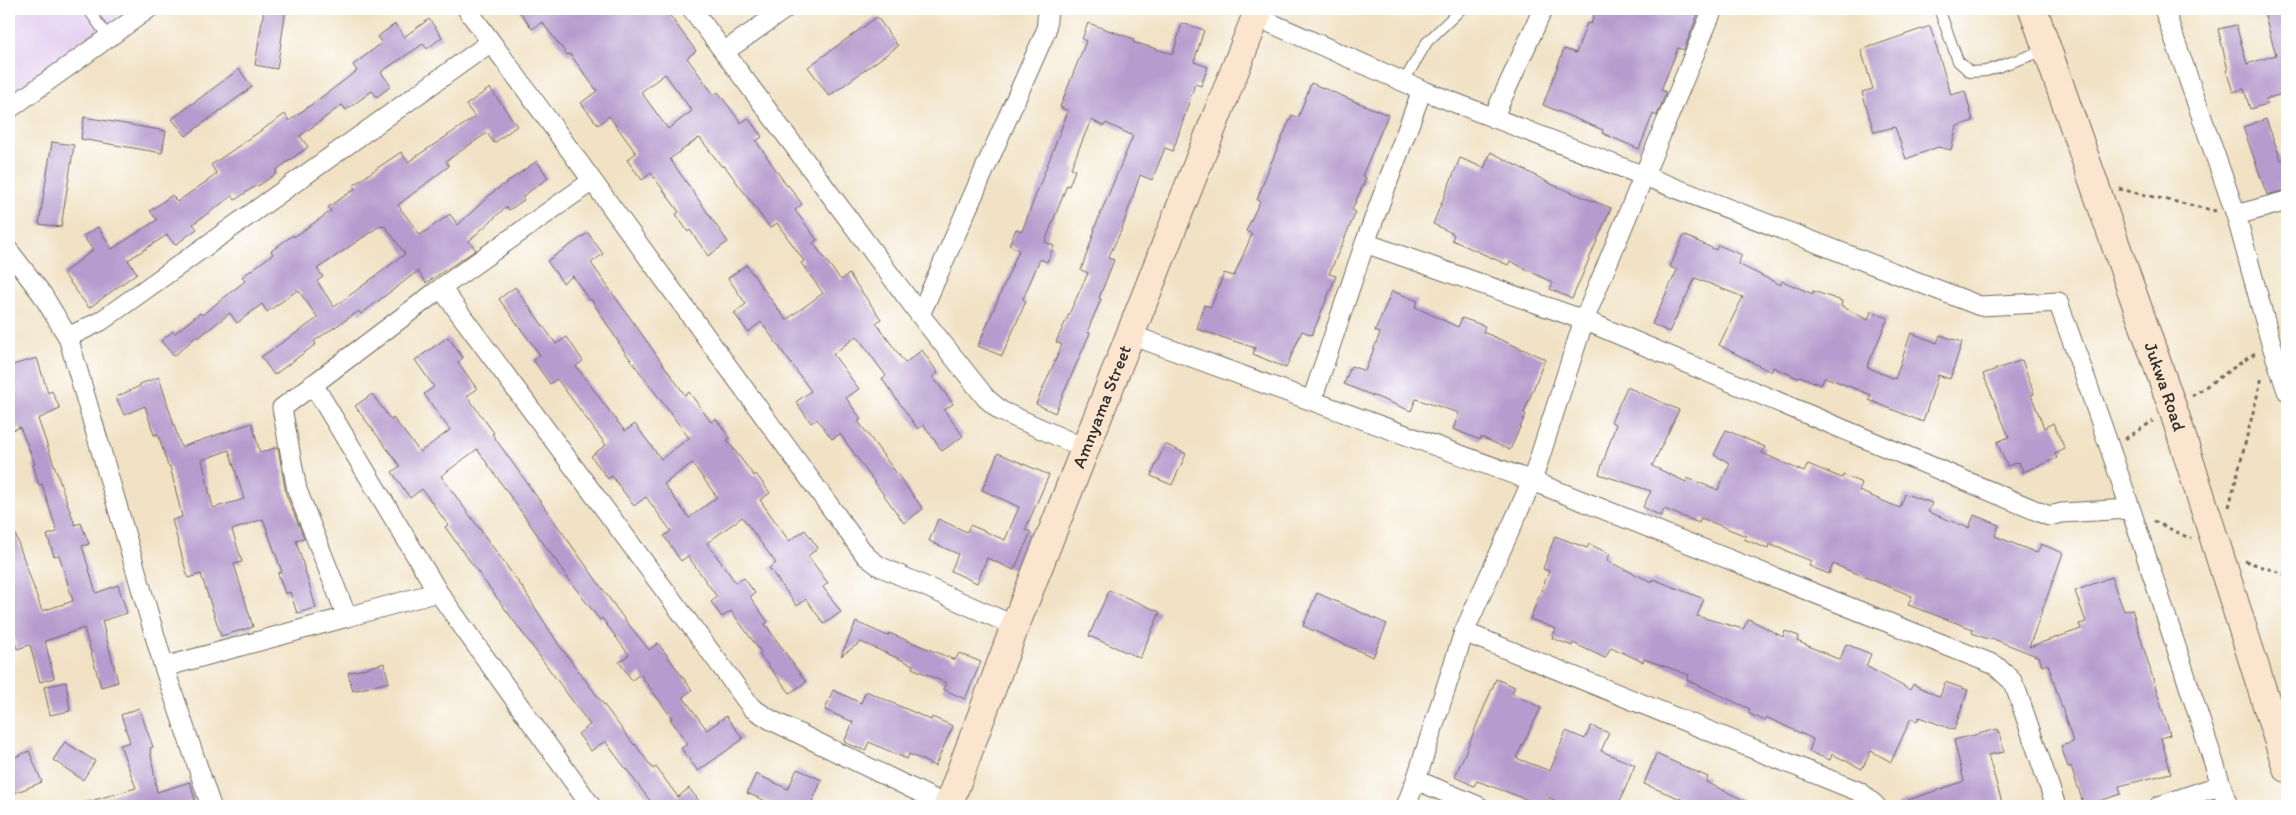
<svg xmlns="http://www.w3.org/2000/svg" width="2296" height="815" font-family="Itim,sans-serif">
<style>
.built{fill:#e6d2f0}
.building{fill:#b69bce;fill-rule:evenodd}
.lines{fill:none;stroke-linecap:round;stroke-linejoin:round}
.lane-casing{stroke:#706b61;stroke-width:12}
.street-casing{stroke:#706b61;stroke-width:21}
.secondary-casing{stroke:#706b61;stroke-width:30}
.path{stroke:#706b61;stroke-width:3;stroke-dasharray:4 4;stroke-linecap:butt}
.lane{stroke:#fff;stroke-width:10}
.street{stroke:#fff;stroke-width:19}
.secondary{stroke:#fbe5cf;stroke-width:28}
.labels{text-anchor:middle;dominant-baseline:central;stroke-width:4;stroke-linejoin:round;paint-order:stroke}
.street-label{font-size:18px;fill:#2b2b2b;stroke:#fff}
</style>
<rect width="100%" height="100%" fill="#fff"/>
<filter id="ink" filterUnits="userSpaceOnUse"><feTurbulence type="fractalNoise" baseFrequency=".02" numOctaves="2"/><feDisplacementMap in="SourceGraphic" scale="10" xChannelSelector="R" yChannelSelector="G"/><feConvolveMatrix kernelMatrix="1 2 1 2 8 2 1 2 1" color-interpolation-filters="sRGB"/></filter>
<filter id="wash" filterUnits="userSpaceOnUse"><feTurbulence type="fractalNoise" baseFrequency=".0096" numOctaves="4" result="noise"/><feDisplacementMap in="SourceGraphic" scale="20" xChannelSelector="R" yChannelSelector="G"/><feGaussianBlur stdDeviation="1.12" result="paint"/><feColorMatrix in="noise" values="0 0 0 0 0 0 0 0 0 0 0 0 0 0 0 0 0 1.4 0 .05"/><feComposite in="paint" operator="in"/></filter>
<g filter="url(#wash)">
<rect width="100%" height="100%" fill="#f1e2c5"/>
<path class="built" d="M 9,9 L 135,9 L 9,99 Z"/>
<g id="blocks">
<path class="building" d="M 264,9 L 286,9 L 277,69 L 255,65 Z
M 518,9 L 665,9 L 696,51 L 687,58 L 714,95 L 718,92 L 741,123 L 748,118 L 762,137 L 756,141 L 787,186 L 788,185 L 802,204 L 795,210 L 817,240 L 813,243 L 841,280 L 849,274 L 881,319 L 876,323 L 905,363 L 922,350 L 938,373 L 933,377 L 953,404 L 944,410 L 963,436 L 942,451 L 924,425 L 918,429 L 882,379 L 886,376 L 857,336 L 833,354 L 859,389 L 846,398 L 861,419 L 858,421 L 923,509 L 904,523 L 840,434 L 832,439 L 817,419 L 811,423 L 796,402 L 811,391 L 761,322 L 748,332 L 734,313 L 746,304 L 728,278 L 746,265 L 786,320 L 823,293 L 801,263 L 804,261 L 777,223 L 770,228 L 724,165 L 722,167 L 700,138 L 697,139 L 670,159 L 728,242 L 708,256 L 690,230 L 688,232 L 676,214 L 679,212 L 651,173 L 642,180 L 627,160 L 636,153 L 609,116 L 598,125 L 581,103 L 597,91 L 570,54 L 567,55 L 542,22 L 532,29 ZM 665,74 L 692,111 L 668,129 L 641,92 Z
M 1596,9 L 1700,9 L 1684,50 L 1678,48 L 1661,90 L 1666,92 L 1657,116 L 1653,114 L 1639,149 L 1602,133 L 1603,130 L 1543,105 L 1564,49 L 1576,53 L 1587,23 L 1591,24 Z
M 2263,9 L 2285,9 L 2287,16 L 2287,92 L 2266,99 L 2267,104 L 2250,109 L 2244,89 L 2233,92 L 2226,70 L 2228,70 L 2218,29 L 2236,25 L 2247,64 L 2276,55 Z
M 877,17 L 898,46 L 829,96 L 808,67 Z
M 429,19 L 442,37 L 427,49 L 423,44 L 381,72 L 391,86 L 377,97 L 372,91 L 346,110 L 342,105 L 300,136 L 308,147 L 276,170 L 277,173 L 258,186 L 257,185 L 235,200 L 232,196 L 193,224 L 197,229 L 175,245 L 167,235 L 128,260 L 137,273 L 89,308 L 63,273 L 93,250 L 83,236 L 98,227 L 112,249 L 157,220 L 150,211 L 172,195 L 177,202 L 217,174 L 211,165 L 233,150 L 285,114 L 289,121 L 357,71 L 353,65 L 382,43 L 377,37 L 395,24 L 404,37 Z
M 1088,23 L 1134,39 L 1133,42 L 1173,54 L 1182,23 L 1204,30 L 1194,62 L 1208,67 L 1201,86 L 1195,84 L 1173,151 L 1165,148 L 1152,180 L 1140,175 L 1122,229 L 1108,258 L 1114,260 L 1099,298 L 1101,299 L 1087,332 L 1090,333 L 1055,413 L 1036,404 L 1062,345 L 1056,342 L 1088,273 L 1081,270 L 1095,230 L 1094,229 L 1133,136 L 1106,123 L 1104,126 L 1091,120 L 1071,168 L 1075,170 L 1069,186 L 1067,185 L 1045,242 L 1054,246 L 1047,262 L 1040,259 L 1023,299 L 1026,301 L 1002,356 L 978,346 L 1019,250 L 1009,245 L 1016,229 L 1022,231 L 1068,111 L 1060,107 L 1086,41 L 1082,39 Z
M 1930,26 L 1951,95 L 1965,91 L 1973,121 L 1957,126 L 1951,150 L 1938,147 L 1906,159 L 1895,127 L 1874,132 L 1862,92 L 1873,89 L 1861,50 Z
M 239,69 L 252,87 L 186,136 L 172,119 Z
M 1311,83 L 1388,115 L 1362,176 L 1366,178 L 1352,210 L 1356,212 L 1329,274 L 1336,276 L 1312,335 L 1302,331 L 1286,368 L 1253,354 L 1255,348 L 1197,329 L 1204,305 L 1211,307 L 1224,273 L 1234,276 L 1252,234 L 1246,231 L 1260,201 L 1257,200 L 1271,163 L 1292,115 L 1298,118 Z
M 490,88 L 517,126 L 494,143 L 487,133 L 446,161 L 449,166 L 398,205 L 420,235 L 450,214 L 458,225 L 493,192 L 537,161 L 548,178 L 522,197 L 524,200 L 509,210 L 506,207 L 469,241 L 476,250 L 426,283 L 418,271 L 361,314 L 359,311 L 314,341 L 316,344 L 274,375 L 261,357 L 318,318 L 298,290 L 267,312 L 262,304 L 237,323 L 230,313 L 198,338 L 197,336 L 174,356 L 161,341 L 173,331 L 175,333 L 200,313 L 202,315 L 245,281 L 242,277 L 273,254 L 271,251 L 293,235 L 294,237 L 331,211 L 328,207 L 355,189 L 353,186 L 373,171 L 401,152 L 408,162 L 475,117 L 466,105 ZM 381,225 L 383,227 L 385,226 L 405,254 L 334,307 L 317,281 L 323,277 L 317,269 Z
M 84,117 L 166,131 L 162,153 L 81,139 Z
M 2266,119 L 2281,160 L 2287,158 L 2287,190 L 2267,195 L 2243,127 Z
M 52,142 L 74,145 L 61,227 L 39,224 Z
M 1491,152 L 1553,185 L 1611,208 L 1572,299 L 1550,289 L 1553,283 L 1510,261 L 1508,265 L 1452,240 L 1454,234 L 1433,224 L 1460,158 L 1484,168 Z
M 588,233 L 603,254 L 591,263 L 685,395 L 689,392 L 711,422 L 716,419 L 730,438 L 727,440 L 754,476 L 756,474 L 770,493 L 760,500 L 789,541 L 805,530 L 818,548 L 808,556 L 828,583 L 823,587 L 841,612 L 824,624 L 806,599 L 797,606 L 769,568 L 776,563 L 742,517 L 707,543 L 736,583 L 744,578 L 755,593 L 750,597 L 768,622 L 765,624 L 806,682 L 790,693 L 759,654 L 761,652 L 731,611 L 722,617 L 711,602 L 717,597 L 688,556 L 681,561 L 664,536 L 671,531 L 646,497 L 634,506 L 612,476 L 608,479 L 591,456 L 606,445 L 557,379 L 550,384 L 533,360 L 540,355 L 499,299 L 515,287 L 556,344 L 567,337 L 583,361 L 576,366 L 607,408 L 625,431 L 635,424 L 661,459 L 689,438 L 624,351 L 591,299 L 589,300 L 573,276 L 563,283 L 547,261 ZM 692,463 L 717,497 L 689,518 L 664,484 Z
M 1684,235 L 1716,250 L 1718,245 L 1742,255 L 1738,264 L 1781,285 L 1782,281 L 1813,294 L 1813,291 L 1842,301 L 1841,306 L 1868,320 L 1871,311 L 1888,318 L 1867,367 L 1895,379 L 1911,333 L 1937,343 L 1940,335 L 1962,342 L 1950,379 L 1938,375 L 1923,422 L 1869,400 L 1871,395 L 1825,377 L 1821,385 L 1800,376 L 1798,378 L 1773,367 L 1771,372 L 1719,345 L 1743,297 L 1695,278 L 1669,332 L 1652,324 L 1677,270 L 1670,267 Z
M 1392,291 L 1418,301 L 1415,307 L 1458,327 L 1462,318 L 1485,326 L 1483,332 L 1545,359 L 1524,413 L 1526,414 L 1510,450 L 1481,437 L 1480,440 L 1453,429 L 1459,413 L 1416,399 L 1411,411 L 1344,384 L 1351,366 L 1365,371 L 1380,333 L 1375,331 Z
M 448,337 L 463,358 L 458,362 L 477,389 L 467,396 L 494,433 L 492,434 L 622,616 L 649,650 L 658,643 L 692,690 L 683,697 L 707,730 L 726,716 L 743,739 L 698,771 L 681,748 L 688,744 L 670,719 L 672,718 L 640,674 L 632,680 L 619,662 L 629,655 L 602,618 L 600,620 L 575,588 L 477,449 L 441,476 L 522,587 L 559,645 L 634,745 L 635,744 L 653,769 L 656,767 L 678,797 L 689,788 L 703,806 L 654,806 L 605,741 L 591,751 L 578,734 L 590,725 L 445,527 L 448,525 L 422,489 L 410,498 L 392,472 L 400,466 L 355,406 L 372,394 L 391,420 L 393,418 L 420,452 L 450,430 L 424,394 L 434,387 L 415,360 Z
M 37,358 L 48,393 L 52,391 L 60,409 L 38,419 L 75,525 L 81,523 L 89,544 L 82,546 L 96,593 L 118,585 L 127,613 L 102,621 L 118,682 L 101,687 L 84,628 L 45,641 L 54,678 L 40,682 L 30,645 L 17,649 L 9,621 L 9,526 L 12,525 L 42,611 L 73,601 L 59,555 L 54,556 L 47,535 L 57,532 L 42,484 L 39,485 L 33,465 L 35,464 L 20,427 L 9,432 L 9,411 L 14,408 L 9,398 L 12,397 L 9,385 L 9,366 Z
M 2022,360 L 2034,394 L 2031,395 L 2044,428 L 2053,423 L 2065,449 L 2055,454 L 2057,458 L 2023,472 L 2019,462 L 2007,466 L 1997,442 L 2009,437 L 1983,374 Z
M 159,377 L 181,447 L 252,423 L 260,453 L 278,447 L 286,494 L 304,538 L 296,540 L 316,608 L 297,613 L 290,592 L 285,594 L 278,573 L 282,572 L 263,519 L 232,530 L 242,562 L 234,564 L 253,627 L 221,636 L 201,574 L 188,578 L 172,520 L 182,517 L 170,466 L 168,466 L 158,434 L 154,435 L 145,406 L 124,415 L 116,397 L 140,386 L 140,384 ZM 229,450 L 244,499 L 213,508 L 202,460 Z
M 1627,387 L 1679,410 L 1652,466 L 1686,482 L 1687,478 L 1718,490 L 1730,463 L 1714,455 L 1726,430 L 1765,447 L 1762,453 L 1804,472 L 1808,464 L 1842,478 L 1843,475 L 1862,483 L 1859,491 L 1900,508 L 1905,494 L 1932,503 L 1928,512 L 1969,528 L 1974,515 L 1999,525 L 1995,536 L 2037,553 L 2041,544 L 2063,553 L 2029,647 L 2081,629 L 2079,624 L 2086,622 L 2075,591 L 2111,577 L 2124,611 L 2132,609 L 2170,735 L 2161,738 L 2171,773 L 2119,786 L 2121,794 L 2084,806 L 2071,766 L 2068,767 L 2061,746 L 2073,742 L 2048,664 L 2042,666 L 2039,657 L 1991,638 L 1990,640 L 1972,633 L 1973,629 L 1908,605 L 1912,596 L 1833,564 L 1829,574 L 1809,566 L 1811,561 L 1769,544 L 1768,549 L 1744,539 L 1746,536 L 1701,518 L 1699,523 L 1664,509 L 1661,516 L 1643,507 L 1651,491 L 1599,474 L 1616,424 L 1611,422 Z
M 1165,444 L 1186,454 L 1172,485 L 1151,476 Z
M 998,453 L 1049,475 L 1025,530 L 1031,532 L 1014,570 L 987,558 L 977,583 L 951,571 L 958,554 L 929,541 L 938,519 L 967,532 L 970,525 L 1005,540 L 1019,507 L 982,490 Z
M 1555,536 L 1587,548 L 1589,544 L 1610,554 L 1607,561 L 1652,582 L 1653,579 L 1704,599 L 1697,616 L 1743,629 L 1749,619 L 1783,637 L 1785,631 L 1799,636 L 1797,641 L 1840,660 L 1846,644 L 1871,654 L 1866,666 L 1910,690 L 1913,684 L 1940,697 L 1945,682 L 1968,690 L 1954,730 L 1919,717 L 1917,721 L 1911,718 L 1891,762 L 1871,751 L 1862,769 L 1832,754 L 1830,760 L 1809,752 L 1813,739 L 1766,717 L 1765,721 L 1748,713 L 1750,709 L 1687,680 L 1689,675 L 1644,659 L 1643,662 L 1611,647 L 1605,658 L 1573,643 L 1572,646 L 1552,638 L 1556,629 L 1530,619 L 1549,571 L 1543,569 Z
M 1109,590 L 1160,612 L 1140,658 L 1089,636 Z
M 1317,593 L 1387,624 L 1373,657 L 1303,626 Z
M 856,622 L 888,636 L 889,633 L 955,660 L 959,653 L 981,662 L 965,699 L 943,689 L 946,683 L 912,668 L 913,665 L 861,642 L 841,656 Z
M 384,663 L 389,682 L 353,691 L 348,673 Z
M 1496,679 L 1515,687 L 1512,693 L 1541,708 L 1516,758 L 1550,771 L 1566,731 L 1585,739 L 1591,726 L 1609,733 L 1601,751 L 1635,765 L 1618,806 L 1568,806 L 1549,798 L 1545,806 L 1477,781 L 1474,786 L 1455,777 Z
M 66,682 L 70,711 L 50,715 L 44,687 Z
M 833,690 L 861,703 L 866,691 L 931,720 L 932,717 L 953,726 L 935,766 L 909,754 L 907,759 L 869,742 L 865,751 L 844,742 L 853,722 L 825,710 Z
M 139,708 L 153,747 L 150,748 L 157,792 L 190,782 L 195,800 L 176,806 L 85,806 L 84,803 L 136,788 L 120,745 L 130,742 L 121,715 Z
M 1998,729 L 2004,752 L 1988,755 L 2003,806 L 1897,806 L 1897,804 L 1964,781 L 1954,740 Z
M 65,742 L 95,761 L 83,780 L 53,760 Z
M 29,751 L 42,782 L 15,793 L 9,776 L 9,760 Z
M 1656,754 L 1708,777 L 1706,782 L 1756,806 L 1698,806 L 1644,784 Z
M 797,769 L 822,780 L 810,806 L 777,806 L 747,793 L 756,774 L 788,789 Z"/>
</g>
</g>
<g filter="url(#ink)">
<use href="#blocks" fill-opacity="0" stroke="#706b61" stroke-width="1"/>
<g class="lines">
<g class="lane-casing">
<path id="lane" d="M 88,9 L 108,37
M 1939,9 L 1958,61 L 1970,72 L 1986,71 L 2046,50
M 1404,81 L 1427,42 L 1461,9"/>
</g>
<g class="street-casing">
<path id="street" d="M 467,9 L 866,556 L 879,566 L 1015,626
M 692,9 L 920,315 L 986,398 L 1001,411 L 1084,448
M 2164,9 L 2236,215 L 2271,343 L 2287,391
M 1257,17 L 1422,90 L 1980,306 L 2058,302 C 2119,468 2173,638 2228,806
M 724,52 L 785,9
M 9,109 L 148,9
M 1493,118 L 1543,9
M 2236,215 L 2287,201
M 1365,243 L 1584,320 L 2049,516 L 2062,513 L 2129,509
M 9,251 L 42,294 L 68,337 L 164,667 L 211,806
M 441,288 L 752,708 L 771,720 L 948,806
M 920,315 L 1046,31 L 1048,9
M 1131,335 L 1532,481 L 1995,665 L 2012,681 L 2017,692 L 2056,806
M 68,337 L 101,321 L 491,42
M 313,384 L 438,592
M 1312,400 L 1365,243 L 1422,90
M 1464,632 L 1860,792 L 1876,806
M 164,667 L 347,617
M 1416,780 L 1478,806
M 591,806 L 438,592 L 347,617 L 297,490 L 282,408 L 441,288 L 592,181
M 1406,806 L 1416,780 L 1464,632 L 1532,481 L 1584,320 L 1713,9
M 2159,806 L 2221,785"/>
</g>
<g class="secondary-casing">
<g id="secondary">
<path id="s1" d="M 2033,9 L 2173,409 L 2287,768"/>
<path id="s2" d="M 948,806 L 1015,626 L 1259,9"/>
</g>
</g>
<path class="path" d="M 2119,189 L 2216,211
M 2192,396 L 2255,353
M 2125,439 L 2153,421
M 2229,507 L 2262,377
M 2154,521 L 2191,539
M 2245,561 L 2287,575"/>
<use href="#lane" class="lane"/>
<use href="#street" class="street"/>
<use href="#secondary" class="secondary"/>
</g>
</g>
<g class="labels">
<g class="street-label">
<text stroke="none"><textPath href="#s1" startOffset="400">Jukwa Road</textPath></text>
<text stroke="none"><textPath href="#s2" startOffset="428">Amnyama Street</textPath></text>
</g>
</g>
<rect width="2296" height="815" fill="none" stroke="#fff" stroke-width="30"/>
</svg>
